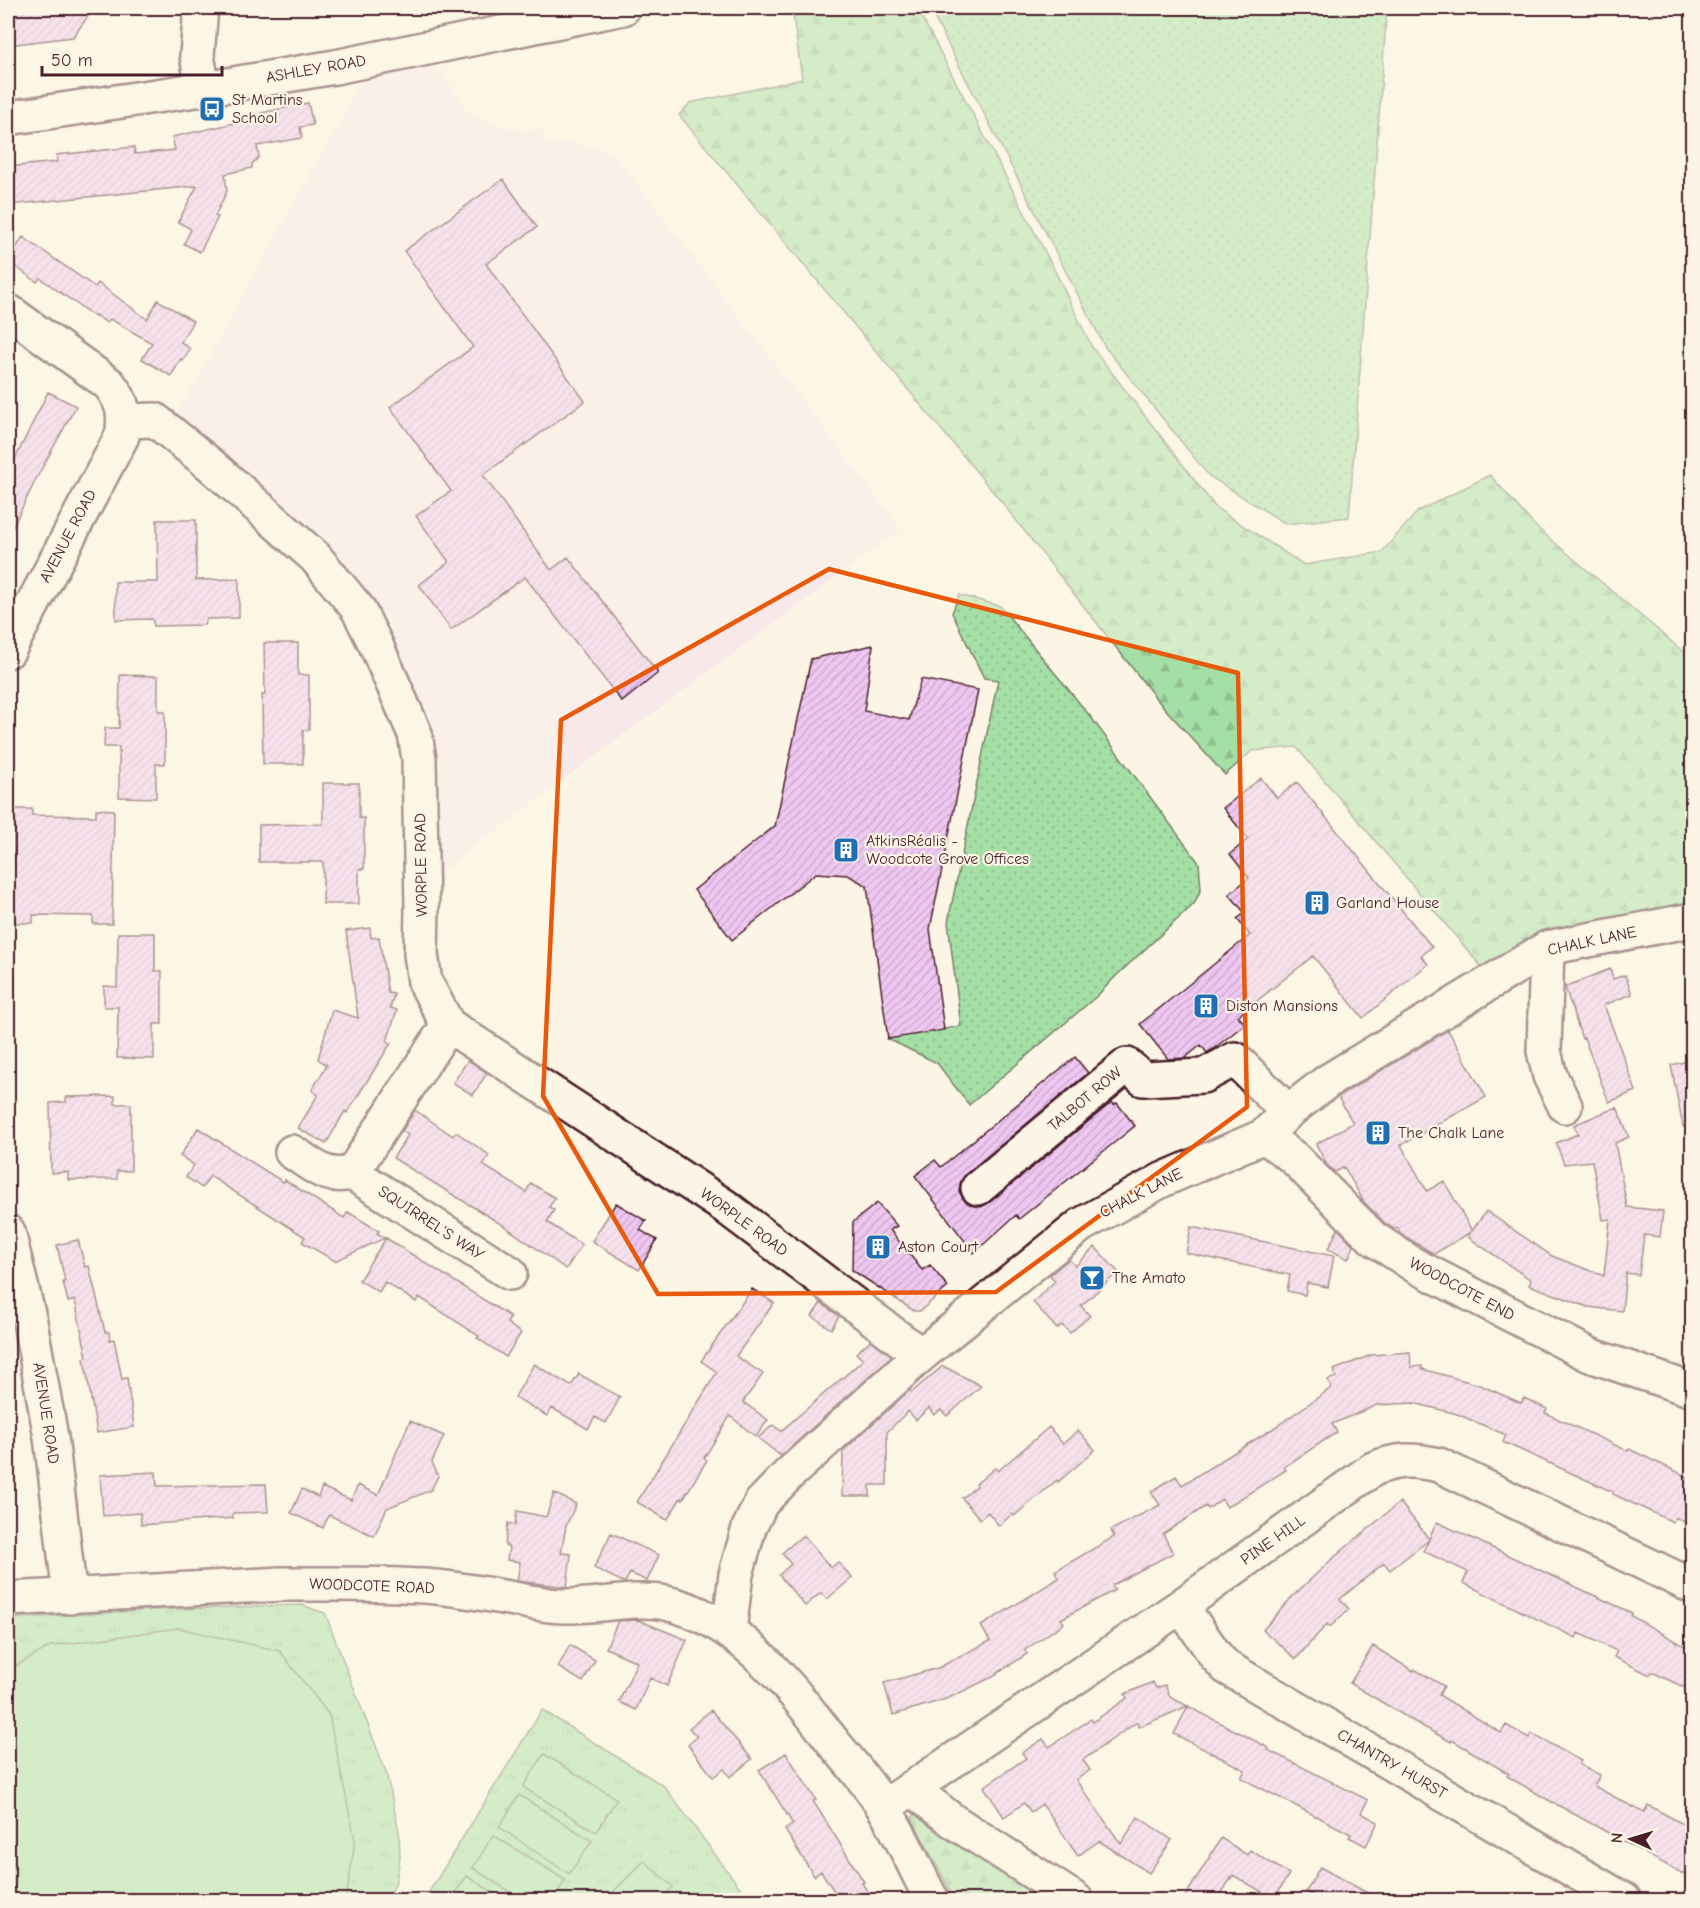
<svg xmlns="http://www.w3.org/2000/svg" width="1700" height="1908" font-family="'Comic Neue',sans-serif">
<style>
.built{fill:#f8e8e9}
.grass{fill:url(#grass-dots);stroke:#777f68;stroke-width:1.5}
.forest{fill:url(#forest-firs);stroke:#777f68;stroke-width:1.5}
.park{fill:url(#park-tufts);stroke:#777f68;stroke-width:1.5}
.garden{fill:#a4dfa5;stroke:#777f68;stroke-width:1.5}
.building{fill:url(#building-hatch);stroke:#4a1f2b;stroke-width:1.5}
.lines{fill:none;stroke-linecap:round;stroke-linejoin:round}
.minor-casing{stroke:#4a1f2b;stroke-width:38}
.major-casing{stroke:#4a1f2b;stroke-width:38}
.minor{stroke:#fcf5e5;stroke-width:33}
.major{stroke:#fcf5e5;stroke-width:33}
.marked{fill:none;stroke:#e8590c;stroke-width:4.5;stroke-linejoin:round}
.labels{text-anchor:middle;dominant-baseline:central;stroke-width:4.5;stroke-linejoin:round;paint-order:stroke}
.street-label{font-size:16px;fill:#4a1f2b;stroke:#fcf5e5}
.poi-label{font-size:16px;fill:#4a1f2b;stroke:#fcf5e5;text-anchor:start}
</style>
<defs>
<pattern id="grass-dots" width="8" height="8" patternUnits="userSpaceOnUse" patternTransform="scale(1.5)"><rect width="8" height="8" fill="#a4dfa5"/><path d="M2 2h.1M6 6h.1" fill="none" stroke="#8fbf8e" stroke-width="1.8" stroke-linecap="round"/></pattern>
<pattern id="forest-firs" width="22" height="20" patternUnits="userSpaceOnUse" patternTransform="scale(1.5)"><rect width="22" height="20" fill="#a4dfa5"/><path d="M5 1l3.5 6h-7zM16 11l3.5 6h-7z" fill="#8fbf8e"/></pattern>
<pattern id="park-tufts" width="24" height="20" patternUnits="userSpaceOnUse" patternTransform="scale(1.5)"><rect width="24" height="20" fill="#a4dfa5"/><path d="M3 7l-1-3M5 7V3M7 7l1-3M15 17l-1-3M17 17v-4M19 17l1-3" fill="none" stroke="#8fbf8e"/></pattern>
<pattern id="building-hatch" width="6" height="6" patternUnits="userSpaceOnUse" patternTransform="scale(1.5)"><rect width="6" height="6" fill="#efc8f2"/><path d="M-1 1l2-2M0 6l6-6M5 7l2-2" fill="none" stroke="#ceabd0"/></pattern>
</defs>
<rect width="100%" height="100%" fill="#fcf5e5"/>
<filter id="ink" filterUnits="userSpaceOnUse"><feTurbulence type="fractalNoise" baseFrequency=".0167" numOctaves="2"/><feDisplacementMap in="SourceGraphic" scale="12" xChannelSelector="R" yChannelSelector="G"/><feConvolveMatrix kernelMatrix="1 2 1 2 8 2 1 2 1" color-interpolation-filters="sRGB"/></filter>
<g filter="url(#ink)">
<path class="built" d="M 429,66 L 442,72 L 467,111 L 510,129 L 543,130 L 544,146 L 573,142 L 612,152 L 901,529 L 438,873 L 440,776 L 438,750 L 388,643 L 391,620 L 176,417 L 364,78 Z"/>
<path class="grass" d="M 936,8 L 1387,8 L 1349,517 L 1286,524 L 1209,476 L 1105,347 L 935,19 Z
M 959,595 L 1000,606 L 1090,716 L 1199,863 L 1201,889 L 1194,904 L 1116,976 L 1098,995 L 969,1105 L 937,1063 L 888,1039 L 961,1026 L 948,922 L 998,680 L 984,678 L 952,613 Z"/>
<path class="forest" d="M 792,8 L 917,8 L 1052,265 L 1092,347 L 1216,508 L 1304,565 L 1382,552 L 1418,511 L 1490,475 L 1534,525 L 1692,659 L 1692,904 L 1548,929 L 1496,984 L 1296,747 L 1252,751 L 1225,775 L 1159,702 L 1000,500 L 679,115 L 690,103 L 802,79 Z
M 924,1803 L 1053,1900 L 955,1900 L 912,1818 Z"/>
<path class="park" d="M 302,1605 L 325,1613 L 386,1772 L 399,1831 L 400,1858 L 395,1885 L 387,1900 L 8,1900 L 8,1619 L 149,1610 Z
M 542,1710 L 664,1786 L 749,1900 L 424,1900 Z"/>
<path class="garden" d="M 178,1628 L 280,1651 L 329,1715 L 355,1840 L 346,1900 L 8,1900 L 8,1670 L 51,1646 Z
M 544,1754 L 617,1799 L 596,1832 L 523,1787 Z
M 519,1795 L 592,1841 L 569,1874 L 499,1827 Z
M 493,1835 L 565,1880 L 553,1900 L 522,1900 L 473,1868 Z
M 644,1861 L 673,1887 L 660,1900 L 605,1900 Z
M 467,1876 L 505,1900 L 450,1900 Z"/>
<path class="building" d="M 8,8 L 94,8 L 73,37 L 8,45 Z
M 308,103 L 313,125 L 300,127 L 302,138 L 257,146 L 259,157 L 252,164 L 252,168 L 225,174 L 227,191 L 215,216 L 218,217 L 200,252 L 184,244 L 191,229 L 178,222 L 197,186 L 8,205 L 8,167 L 57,162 L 56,155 L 134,147 L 135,154 L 175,150 L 172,137 L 262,117 L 261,113 Z
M 503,179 L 537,227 L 486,264 L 585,401 L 483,475 L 551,570 L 568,557 L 658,673 L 622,702 L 525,577 L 451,630 L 419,585 L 449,562 L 416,516 L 451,491 L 390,407 L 473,347 L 404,251 Z
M 23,237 L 95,287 L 98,283 L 147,319 L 158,300 L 193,321 L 181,342 L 190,349 L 183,361 L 181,359 L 171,376 L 142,359 L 152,343 L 110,319 L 107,323 L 95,315 L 95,317 L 40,278 L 37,282 L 8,261 Z
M 48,392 L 76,406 L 36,479 L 8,537 L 8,473 Z
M 157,520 L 196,520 L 196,580 L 239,579 L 239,618 L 207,619 L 204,625 L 154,626 L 152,619 L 116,620 L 115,582 L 158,582 Z
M 264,643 L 298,643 L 298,675 L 309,675 L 309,730 L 303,730 L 303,764 L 263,764 L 262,695 L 265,695 Z
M 873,645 L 864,711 L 909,720 L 921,679 L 978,690 L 930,929 L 944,1030 L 888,1039 L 867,886 L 848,875 L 816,873 L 732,940 L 694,890 L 775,826 L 811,659 Z
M 120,675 L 158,676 L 158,711 L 165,711 L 165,764 L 156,764 L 156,798 L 119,797 L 119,747 L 104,747 L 105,728 L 119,728 Z
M 1261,778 L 1277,798 L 1297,782 L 1432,947 L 1421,956 L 1428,964 L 1363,1018 L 1313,956 L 1238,1016 L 1245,1024 L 1212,1050 L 1207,1053 L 1201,1045 L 1185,1058 L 1168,1059 L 1140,1024 L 1250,935 L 1237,919 L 1245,913 L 1229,894 L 1249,878 L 1230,854 L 1248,839 L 1223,808 Z
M 323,783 L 359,783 L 359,818 L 364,818 L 364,869 L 359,869 L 359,904 L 323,904 L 323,862 L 259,862 L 259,825 L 323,824 Z
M 14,809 L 32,809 L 32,815 L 96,816 L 96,809 L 114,810 L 112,924 L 93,924 L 93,916 L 33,915 L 33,923 L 12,923 Z
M 370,928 L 371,938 L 379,937 L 388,993 L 394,994 L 390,1008 L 397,1010 L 387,1041 L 391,1043 L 347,1113 L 345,1111 L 326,1144 L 298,1128 L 318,1095 L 312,1090 L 327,1065 L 318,1059 L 332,1010 L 358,1018 L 346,931 Z
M 118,933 L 155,933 L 155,971 L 162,971 L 162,1024 L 154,1024 L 154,1059 L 117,1058 L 118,1007 L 104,1007 L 104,986 L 117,987 Z
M 1610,969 L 1613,979 L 1625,975 L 1632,994 L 1604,1005 L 1636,1091 L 1609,1102 L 1584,1038 L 1582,1039 L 1565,987 Z
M 1448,1030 L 1486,1097 L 1401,1145 L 1427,1191 L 1444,1181 L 1472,1231 L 1486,1211 L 1552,1256 L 1604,1276 L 1610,1219 L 1603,1220 L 1592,1161 L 1564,1164 L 1556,1143 L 1578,1134 L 1574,1125 L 1617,1107 L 1629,1137 L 1615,1143 L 1627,1207 L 1663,1211 L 1660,1237 L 1644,1235 L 1639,1275 L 1626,1273 L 1622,1311 L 1588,1307 L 1529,1285 L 1531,1280 L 1468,1237 L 1471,1232 L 1434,1254 L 1401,1234 L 1397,1227 L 1394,1229 L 1385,1223 L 1364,1202 L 1344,1167 L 1335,1172 L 1327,1165 L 1316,1144 L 1353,1123 L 1338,1097 Z
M 1075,1057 L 1088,1073 L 966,1174 L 961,1181 L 959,1191 L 964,1200 L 971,1205 L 981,1207 L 990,1202 L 1112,1102 L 1114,1105 L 1117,1103 L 1135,1126 L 1019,1219 L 1016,1215 L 974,1253 L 915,1176 L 935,1160 L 941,1167 Z
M 468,1060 L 487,1073 L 473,1095 L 453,1083 Z
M 1692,1060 L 1692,1126 L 1683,1127 L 1671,1065 Z
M 115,1096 L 115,1104 L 131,1104 L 131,1171 L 117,1171 L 117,1179 L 68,1180 L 68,1172 L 51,1173 L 50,1103 L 66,1102 L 66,1097 Z
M 415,1110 L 453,1136 L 456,1132 L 489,1155 L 483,1165 L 526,1192 L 531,1183 L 555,1198 L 549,1207 L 554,1210 L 547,1222 L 582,1245 L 566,1269 L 504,1226 L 393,1158 L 408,1135 L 402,1131 Z
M 198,1128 L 283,1182 L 285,1180 L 344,1218 L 348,1212 L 379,1231 L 377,1233 L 385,1238 L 335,1261 L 302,1242 L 305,1237 L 210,1176 L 202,1188 L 186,1177 L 194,1165 L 180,1156 Z
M 616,1203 L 646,1221 L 640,1230 L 657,1240 L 639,1270 L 592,1241 Z
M 877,1203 L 897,1226 L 890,1230 L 922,1270 L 930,1265 L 948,1287 L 920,1311 L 914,1311 L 852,1270 L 853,1222 Z
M 1191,1227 L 1334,1256 L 1328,1287 L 1307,1283 L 1305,1295 L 1287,1291 L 1290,1275 L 1186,1253 Z
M 1338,1229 L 1354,1246 L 1348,1259 L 1328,1249 Z
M 386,1238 L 511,1317 L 507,1323 L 521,1333 L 506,1357 L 477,1338 L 479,1336 L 419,1297 L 416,1302 L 385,1282 L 379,1292 L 359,1280 Z
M 78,1240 L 85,1267 L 89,1266 L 105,1332 L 109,1332 L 110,1340 L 114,1339 L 122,1379 L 127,1378 L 134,1427 L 97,1433 L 84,1358 L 87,1357 L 75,1300 L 68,1302 L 63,1282 L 65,1281 L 57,1245 Z
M 1095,1247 L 1118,1272 L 1081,1306 L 1090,1316 L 1070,1333 L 1062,1325 L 1057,1329 L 1033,1302 L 1055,1281 L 1050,1275 L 1069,1259 L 1075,1266 Z
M 752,1289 L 774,1303 L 736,1356 L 763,1374 L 743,1402 L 768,1420 L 756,1437 L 730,1416 L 704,1458 L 707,1460 L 683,1499 L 681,1498 L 667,1520 L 637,1502 L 717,1372 L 701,1361 Z
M 821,1303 L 839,1316 L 831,1329 L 812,1316 Z
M 871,1340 L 892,1356 L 781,1456 L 758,1438 L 773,1425 L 781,1431 L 863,1360 L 856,1353 Z
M 1410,1352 L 1411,1367 L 1422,1366 L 1422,1369 L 1480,1385 L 1521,1403 L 1524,1398 L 1547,1409 L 1545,1413 L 1628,1451 L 1629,1449 L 1692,1479 L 1692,1526 L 1675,1517 L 1673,1522 L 1634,1504 L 1613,1494 L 1613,1492 L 1503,1442 L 1506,1435 L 1457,1414 L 1414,1403 L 1377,1405 L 1332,1424 L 1337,1432 L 1284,1467 L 1286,1470 L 1227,1507 L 1222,1499 L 1208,1509 L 1206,1506 L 1163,1534 L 1173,1553 L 1112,1585 L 1115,1590 L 1061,1619 L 1064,1623 L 1025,1650 L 1027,1654 L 988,1679 L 949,1698 L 893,1715 L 884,1683 L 938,1668 L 990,1641 L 981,1626 L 1059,1578 L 1055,1571 L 1114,1537 L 1111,1530 L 1160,1505 L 1151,1492 L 1176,1476 L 1182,1485 L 1277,1426 L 1331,1388 L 1328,1380 L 1336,1377 L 1334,1370 L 1371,1355 Z
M 534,1364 L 571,1386 L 579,1374 L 620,1397 L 606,1423 L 595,1417 L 588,1429 L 552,1408 L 547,1416 L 515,1397 Z
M 943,1366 L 981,1386 L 947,1416 L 941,1410 L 934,1415 L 929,1408 L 916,1420 L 908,1411 L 887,1432 L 887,1485 L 870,1485 L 870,1496 L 842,1496 L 843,1451 L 910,1390 L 912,1392 Z
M 410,1421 L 444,1436 L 432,1462 L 438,1476 L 431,1490 L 387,1508 L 374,1536 L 329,1515 L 323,1528 L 291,1513 L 302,1489 L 318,1497 L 322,1487 L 351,1500 L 358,1485 L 378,1495 Z
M 1049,1427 L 1063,1444 L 1078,1430 L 1095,1450 L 1058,1482 L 1057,1480 L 1014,1516 L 1012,1514 L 999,1526 L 988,1512 L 980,1519 L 962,1498 L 977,1486 L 976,1484 L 995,1468 L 998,1471 Z
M 156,1472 L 157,1486 L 266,1484 L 268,1512 L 233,1513 L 233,1518 L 141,1525 L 140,1513 L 103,1516 L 100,1475 Z
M 554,1493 L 576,1504 L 566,1526 L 561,1553 L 571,1554 L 567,1587 L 517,1581 L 520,1562 L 507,1560 L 509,1547 L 505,1545 L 508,1523 L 515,1525 L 517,1511 L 546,1517 Z
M 1400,1502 L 1429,1539 L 1437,1522 L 1632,1613 L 1631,1616 L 1692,1650 L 1692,1691 L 1652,1672 L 1650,1675 L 1614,1657 L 1617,1651 L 1578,1633 L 1576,1638 L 1463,1583 L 1468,1572 L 1423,1551 L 1429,1540 L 1390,1570 L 1384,1563 L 1340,1599 L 1349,1609 L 1330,1627 L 1327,1624 L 1296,1659 L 1263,1630 L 1291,1598 L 1331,1560 Z
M 611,1533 L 659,1555 L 647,1581 L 630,1573 L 625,1583 L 594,1568 Z
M 803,1535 L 831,1568 L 838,1562 L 852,1578 L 827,1599 L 821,1593 L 805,1606 L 779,1575 L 791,1564 L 782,1553 Z
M 638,1620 L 687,1640 L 667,1686 L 650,1678 L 636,1710 L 619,1702 L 637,1662 L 606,1648 L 618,1621 Z
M 570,1645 L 595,1660 L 583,1682 L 558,1667 Z
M 1373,1646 L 1413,1671 L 1414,1669 L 1444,1686 L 1439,1695 L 1501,1733 L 1506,1725 L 1529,1738 L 1531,1733 L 1581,1761 L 1579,1764 L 1600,1775 L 1594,1786 L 1633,1807 L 1633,1806 L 1644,1812 L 1648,1805 L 1692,1829 L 1692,1879 L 1543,1797 L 1507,1776 L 1509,1774 L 1452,1740 L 1451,1742 L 1413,1721 L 1350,1683 Z
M 1153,1682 L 1156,1688 L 1165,1685 L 1170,1697 L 1269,1748 L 1268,1750 L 1368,1800 L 1361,1813 L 1378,1822 L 1366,1846 L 1349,1837 L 1351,1834 L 1241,1778 L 1245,1770 L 1174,1734 L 1188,1706 L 1139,1727 L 1137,1722 L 1083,1760 L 1090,1770 L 1076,1780 L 1121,1844 L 1138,1817 L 1172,1840 L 1149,1873 L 1099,1841 L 1078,1856 L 1042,1804 L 1031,1812 L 1024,1803 L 1004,1817 L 984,1787 L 1026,1758 L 1022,1753 L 1043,1739 L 1049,1747 L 1091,1719 L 1093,1722 L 1127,1698 L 1125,1694 Z
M 711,1710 L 752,1759 L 730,1777 L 724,1769 L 713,1777 L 688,1745 L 697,1737 L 689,1728 Z
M 786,1753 L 816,1800 L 813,1801 L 864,1882 L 862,1883 L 873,1900 L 840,1900 L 821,1871 L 814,1876 L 785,1830 L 793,1824 L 759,1770 Z
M 1221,1838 L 1247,1855 L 1250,1850 L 1289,1874 L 1274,1899 L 1233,1875 L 1217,1900 L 1183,1900 Z
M 1320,1867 L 1380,1900 L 1321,1900 L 1306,1892 Z"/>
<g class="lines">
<g class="minor-casing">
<path id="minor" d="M 201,8 L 197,55 L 203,89
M 8,311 L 109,384 C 123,402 126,413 122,436 L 8,651
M 125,421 L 155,420 L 211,465 L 315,557 L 358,609 L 376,645 L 415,734 L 419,759 L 422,908 L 421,954 L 425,982 L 448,1025 L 726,1207 L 921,1355
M 1547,948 L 1544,1051 L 1550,1076 L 1565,1106
M 1264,1136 L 1294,1158 L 1373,1238 L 1414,1265 L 1590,1355 L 1692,1390
M 292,1152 C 315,1166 324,1179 352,1173 L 448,1025
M 352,1173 L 510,1273
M 978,1188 L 1127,1065 L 1143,1079 L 1203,1076 L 1235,1059 L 1288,1112
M 8,1232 L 30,1322 L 51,1437 L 70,1597
M 8,1599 L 282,1584 C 329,1584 376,1583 423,1586 C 465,1588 507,1599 549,1605 C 587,1610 631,1596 666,1603 C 740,1619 790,1687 834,1743 C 851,1764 870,1785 884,1808 C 902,1837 916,1870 932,1900
M 1181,1606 L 1216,1656 L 1226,1667 L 1624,1900
M 729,1631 L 736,1574 L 749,1528 L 761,1503 L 789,1474 L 921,1355 L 1081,1225 L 1162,1180 L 1264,1136 L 1288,1112 L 1328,1081 L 1547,948 L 1692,920
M 911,1788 L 953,1821 L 1076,1900
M 884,1807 L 1181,1606 L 1373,1469 C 1398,1459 1412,1459 1439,1465 L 1692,1586"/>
</g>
<g class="major-casing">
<path id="major" d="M 8,118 L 203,89 L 335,67 L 623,8"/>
</g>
<use href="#minor" class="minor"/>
<use href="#major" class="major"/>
</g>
</g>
<path d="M0 0H1700V1908H0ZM 829,569 L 1238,673 L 1247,1107 L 996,1292 L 658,1294 L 543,1096 L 561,720 Z" fill="#fcf5e5" fill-opacity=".55" fill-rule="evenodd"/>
<path class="marked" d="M 829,569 L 1238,673 L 1247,1107 L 996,1292 L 658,1294 L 543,1096 L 561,720 Z"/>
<defs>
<g id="bus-square" transform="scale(1.35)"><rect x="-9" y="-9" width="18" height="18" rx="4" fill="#1f6fb2" stroke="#fcf5e5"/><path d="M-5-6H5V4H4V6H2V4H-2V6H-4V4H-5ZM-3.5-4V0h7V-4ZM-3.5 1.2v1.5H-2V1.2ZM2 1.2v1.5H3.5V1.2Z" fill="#fff"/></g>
<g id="building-square" transform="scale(1.35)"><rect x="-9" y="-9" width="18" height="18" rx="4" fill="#1f6fb2" stroke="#fcf5e5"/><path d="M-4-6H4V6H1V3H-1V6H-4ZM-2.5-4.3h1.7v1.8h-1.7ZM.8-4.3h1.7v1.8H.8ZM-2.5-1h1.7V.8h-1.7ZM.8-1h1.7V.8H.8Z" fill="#fff"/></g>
<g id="bar-square" transform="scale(1.35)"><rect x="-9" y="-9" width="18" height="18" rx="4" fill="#1f6fb2" stroke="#fcf5e5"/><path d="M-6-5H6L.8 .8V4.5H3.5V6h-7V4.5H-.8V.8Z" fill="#fff"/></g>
</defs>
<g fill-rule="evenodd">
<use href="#bus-square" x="212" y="109"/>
<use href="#building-square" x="846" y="850"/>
<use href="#building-square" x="1317" y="903"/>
<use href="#building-square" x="1206" y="1006"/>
<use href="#building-square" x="1378" y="1133"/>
<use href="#building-square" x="878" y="1247"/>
<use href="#bar-square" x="1092" y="1278"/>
</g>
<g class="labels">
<g class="street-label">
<text transform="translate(316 69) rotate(-10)">ASHLEY ROAD</text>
<text transform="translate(68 536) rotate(-62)">AVENUE ROAD</text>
<text transform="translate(421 865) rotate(-91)">WORPLE ROAD</text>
<text transform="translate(1592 941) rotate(-12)">CHALK LANE</text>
<text transform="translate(1085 1099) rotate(-40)">TALBOT ROW</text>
<text transform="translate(1141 1193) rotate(-27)">CHALK LANE</text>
<text transform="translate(744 1222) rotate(36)">WORPLE ROAD</text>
<text transform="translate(431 1223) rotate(33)">SQUIRREL'S WAY</text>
<text transform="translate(1462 1289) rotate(28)">WOODCOTE END</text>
<text transform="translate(46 1413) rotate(81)">AVENUE ROAD</text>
<text transform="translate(1273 1540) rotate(-35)">PINE HILL</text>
<text transform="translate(372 1586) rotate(2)">WOODCOTE ROAD</text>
<text transform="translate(1392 1764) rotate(30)">CHANTRY HURST</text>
</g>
<g class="poi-label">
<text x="232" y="100">St Martins<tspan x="232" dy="18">School</tspan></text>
<text x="866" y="841">AtkinsRéalis -<tspan x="866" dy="18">Woodcote Grove Offices</tspan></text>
<text x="1336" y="903">Garland House</text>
<text x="1226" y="1006">Diston Mansions</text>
<text x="1398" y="1133">The Chalk Lane</text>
<text x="898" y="1247">Aston Court</text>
<text x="1112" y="1278">The Amato</text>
</g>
</g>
<rect width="1700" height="1908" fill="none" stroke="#fcf5e5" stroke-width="30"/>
<rect x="15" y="15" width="1670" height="1878" fill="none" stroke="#4a1f2b" stroke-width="2" filter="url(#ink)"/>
<g transform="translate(1631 1839) rotate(274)" stroke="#fcf5e5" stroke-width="4.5" paint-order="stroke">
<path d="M0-4.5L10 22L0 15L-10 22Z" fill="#4a1f2b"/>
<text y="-9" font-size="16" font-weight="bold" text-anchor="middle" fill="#4a1f2b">N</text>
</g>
<path d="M42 66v9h180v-9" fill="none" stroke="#4a1f2b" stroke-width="3"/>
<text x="51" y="66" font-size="18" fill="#4a1f2b" stroke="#fcf5e5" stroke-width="4.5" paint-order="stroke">50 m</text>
</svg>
